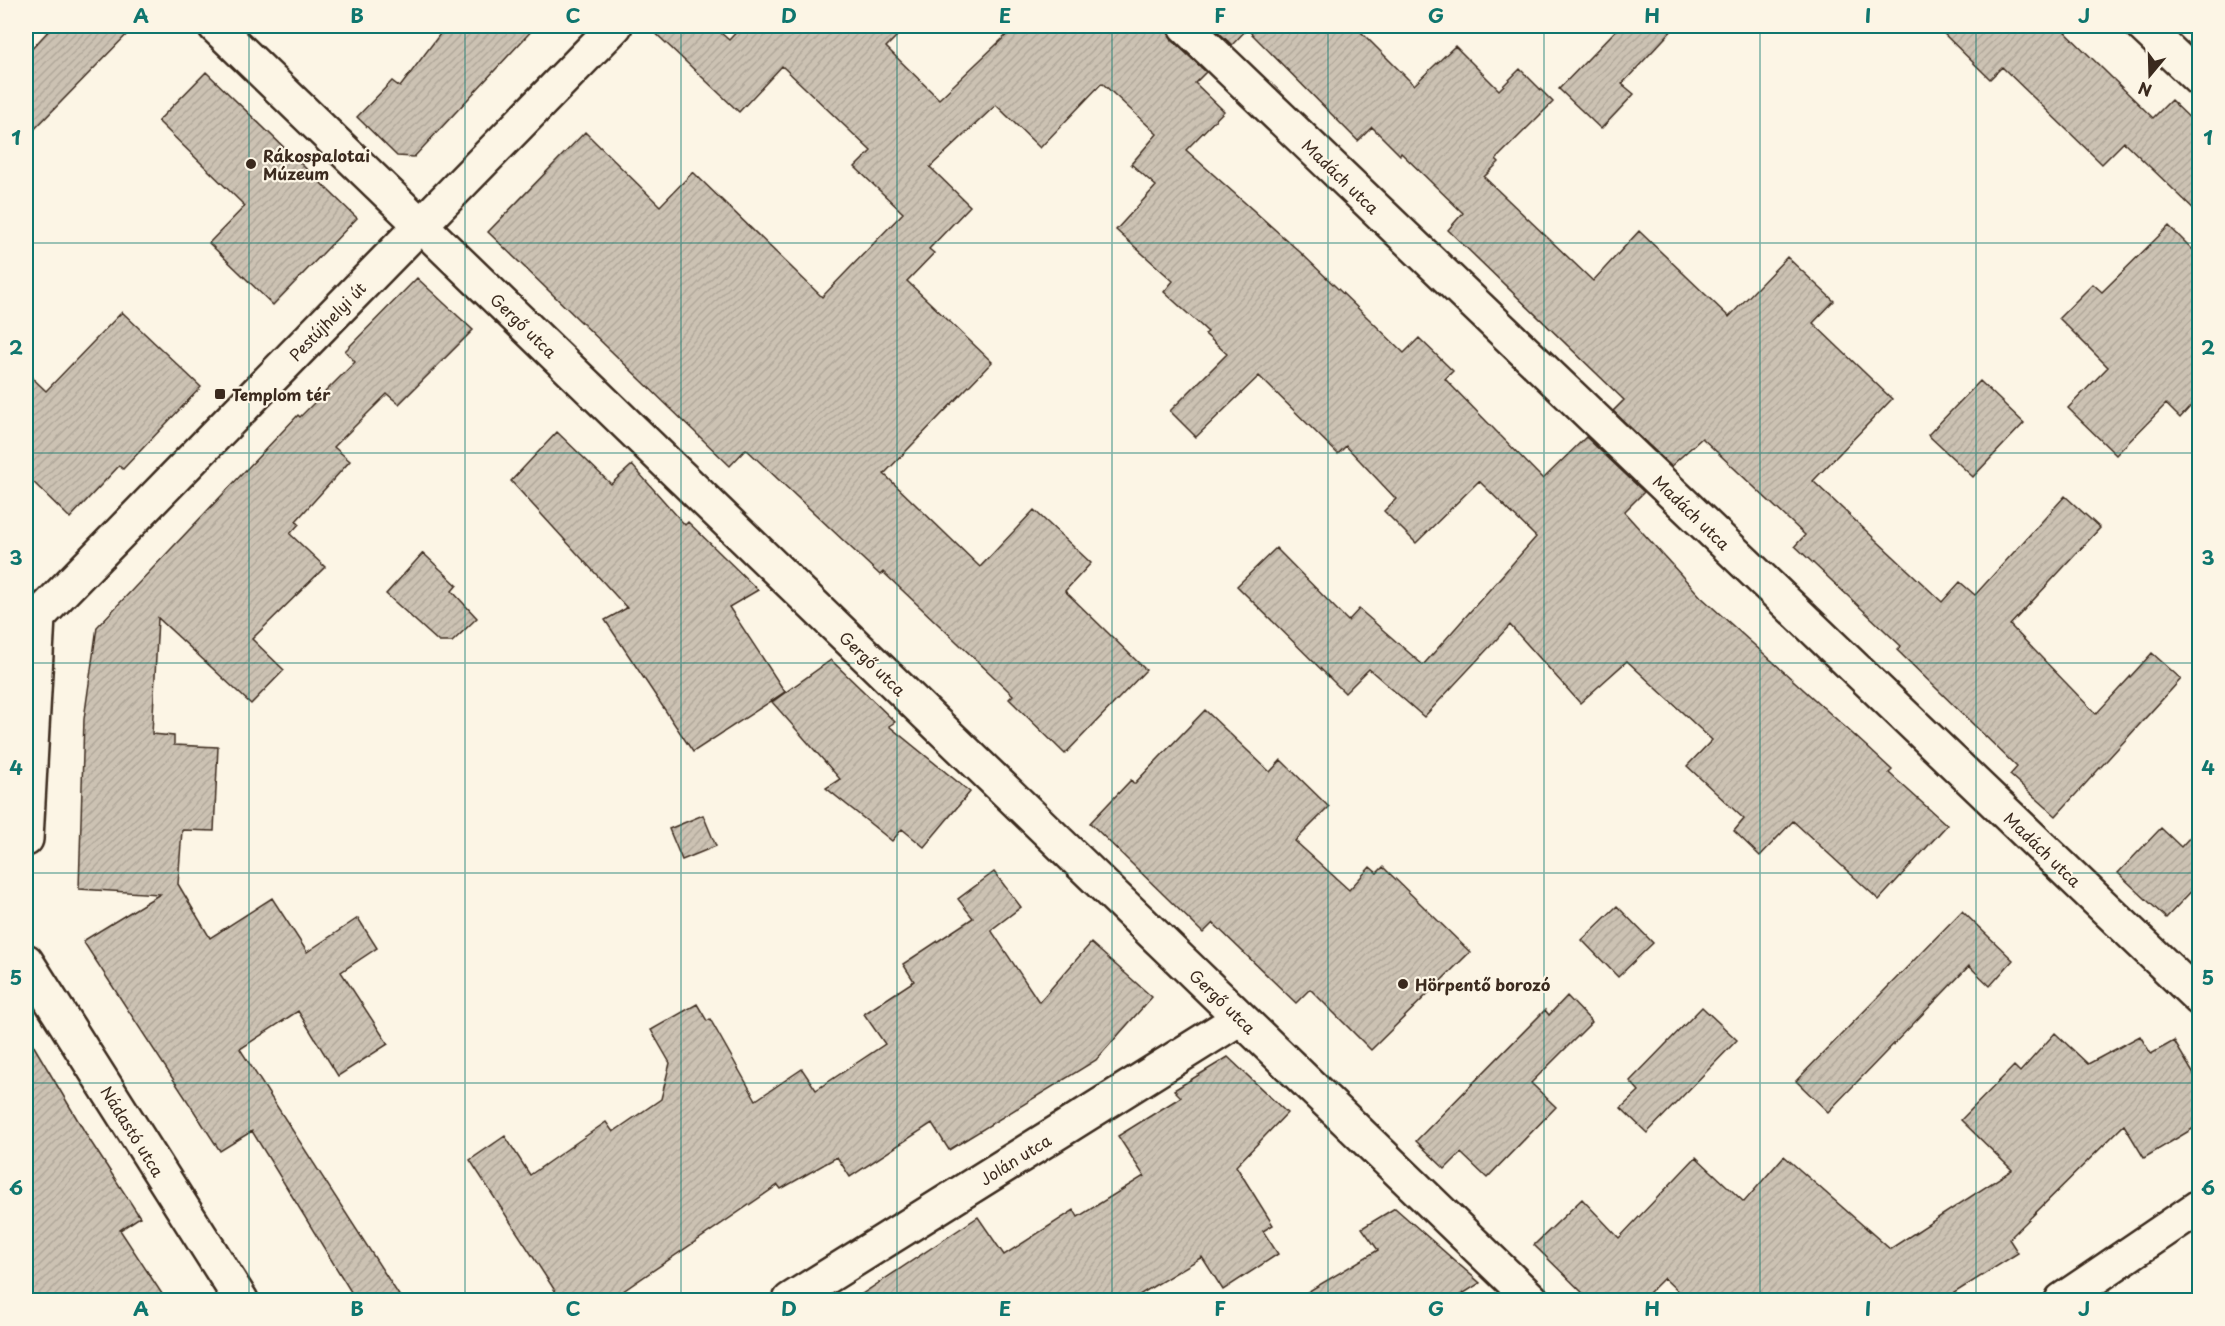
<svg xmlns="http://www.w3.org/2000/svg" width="2225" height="1326" font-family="'Playpen Sans',sans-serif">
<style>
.building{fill:url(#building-hatch);stroke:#3b2a1e;stroke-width:1.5}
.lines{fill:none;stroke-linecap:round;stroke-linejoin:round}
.minor-casing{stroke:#3b2a1e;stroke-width:38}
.minor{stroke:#fcf5e5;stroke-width:33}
.grid{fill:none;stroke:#0f766e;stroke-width:1.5;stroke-opacity:0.55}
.poi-dot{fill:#3b2a1e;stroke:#fcf5e5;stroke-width:2}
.labels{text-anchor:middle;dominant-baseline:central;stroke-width:4.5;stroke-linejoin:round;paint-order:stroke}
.poi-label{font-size:16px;font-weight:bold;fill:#3b2a1e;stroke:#fcf5e5;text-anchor:start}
.street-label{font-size:16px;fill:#3b2a1e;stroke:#fcf5e5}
.neatline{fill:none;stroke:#0f766e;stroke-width:2}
.grid-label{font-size:20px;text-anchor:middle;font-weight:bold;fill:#0f766e}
</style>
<defs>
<pattern id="building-hatch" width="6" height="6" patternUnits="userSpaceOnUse" patternTransform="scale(1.5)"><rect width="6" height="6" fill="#ccc2b3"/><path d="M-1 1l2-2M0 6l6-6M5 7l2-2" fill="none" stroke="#b0a79a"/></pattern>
</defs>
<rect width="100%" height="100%" fill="#fcf5e5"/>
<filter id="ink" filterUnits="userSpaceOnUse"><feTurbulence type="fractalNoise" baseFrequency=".0167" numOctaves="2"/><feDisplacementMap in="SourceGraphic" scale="12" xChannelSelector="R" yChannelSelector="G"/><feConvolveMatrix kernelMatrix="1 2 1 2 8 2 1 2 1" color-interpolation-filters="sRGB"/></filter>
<g filter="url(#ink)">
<path class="building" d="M 53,26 L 135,26 L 26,138 L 26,55 Z
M 446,26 L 536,26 L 414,157 L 397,156 L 357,117 L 392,81 L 400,87 Z
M 648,26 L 713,26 L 729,40 L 741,27 L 740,26 L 907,26 L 886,47 L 939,99 L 1016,26 L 1167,26 L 1172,40 L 1206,72 L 1195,83 L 1224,111 L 1186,150 L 1300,252 L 1404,353 L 1419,338 L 1453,371 L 1445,379 L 1543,479 L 1586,437 L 1644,492 L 1624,512 L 1701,597 L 1865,745 L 1892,770 L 1889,773 L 1947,825 L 1879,900 L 1793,821 L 1760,856 L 1734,831 L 1744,819 L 1687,766 L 1712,740 L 1627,661 L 1580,703 L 1510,625 L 1424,717 L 1369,669 L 1345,693 L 1237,586 L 1276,548 L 1348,621 L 1359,609 L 1423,665 L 1536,537 L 1479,481 L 1416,543 L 1384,511 L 1396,499 L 1346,446 L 1338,454 L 1259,376 L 1196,437 L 1170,411 L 1227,354 L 1205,334 L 1208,332 L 1164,292 L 1173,281 L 1116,230 L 1156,186 L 1131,164 L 1157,134 L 1102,83 L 1040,148 L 996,105 L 930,167 L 970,206 L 929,249 L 934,253 L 907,281 L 992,362 L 884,474 L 980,567 L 1034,510 L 1091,563 L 1065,591 L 1146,670 L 1065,754 L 1009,699 L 1013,695 L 883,572 L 880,575 L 746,449 L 730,466 L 488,232 L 585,132 L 660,206 L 693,172 L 822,297 L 903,213 L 855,167 L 871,151 L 782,66 L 739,112 Z
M 1212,26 L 1355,26 L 1414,85 L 1455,46 L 1499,90 L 1520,69 L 1553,102 L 1496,159 L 1499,162 L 1484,177 L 1593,281 L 1639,231 L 1729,317 L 1787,257 L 1834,301 L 1813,323 L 1892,399 L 1813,481 L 1942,602 L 1960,582 L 1975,595 L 2065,496 L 2100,528 L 2010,625 L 2096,714 L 2152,653 L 2181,679 L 2056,816 L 2010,775 L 2017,767 L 1897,650 L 1901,646 L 1795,546 L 1805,535 L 1702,438 L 1671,466 L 1613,411 L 1624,400 L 1448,230 L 1463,213 L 1401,153 L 1400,155 L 1372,127 L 1358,141 L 1247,29 L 1232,45 Z
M 1620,26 L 1676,26 L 1622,84 L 1634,94 L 1601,129 L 1559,89 Z
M 1936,26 L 2059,26 L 2153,118 L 2171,100 L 2199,127 L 2199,214 L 2124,142 L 2102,164 L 2002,67 L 1990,79 Z
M 206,72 L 357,218 L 273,305 L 209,243 L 245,206 L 158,121 Z
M 2169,226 L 2199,256 L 2199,397 L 2180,418 L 2166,404 L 2116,455 L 2068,408 L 2108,367 L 2059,318 L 2093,284 L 2102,292 Z
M 417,278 L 473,330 L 399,404 L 387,394 L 334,447 L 350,461 L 296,521 L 299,524 L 290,534 L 325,567 L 252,639 L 284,670 L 251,704 L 158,618 L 152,734 L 174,736 L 174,745 L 218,747 L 214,831 L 182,830 L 178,884 L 210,938 L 272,898 L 307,952 L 358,918 L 377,948 L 341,972 L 388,1044 L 338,1076 L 298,1011 L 240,1049 L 402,1300 L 356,1300 L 252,1131 L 220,1151 L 83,941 L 160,894 L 79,889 L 84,719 L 97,627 L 298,415 L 300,417 L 355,362 L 345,351 Z
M 122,312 L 201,387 L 123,469 L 119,466 L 70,518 L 26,475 L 26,372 L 46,391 Z
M 1980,381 L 2024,423 L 1973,477 L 1928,435 Z
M 557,432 L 611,484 L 632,465 L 685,525 L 688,522 L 758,590 L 729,607 L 785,692 L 693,752 L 605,620 L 627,608 L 511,481 Z
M 423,553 L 457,585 L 452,591 L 477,618 L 452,642 L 439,642 L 386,594 Z
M 831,660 L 895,722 L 889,726 L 970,792 L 924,847 L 902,829 L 892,841 L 826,788 L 840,779 L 772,702 Z
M 1205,710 L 1270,772 L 1281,760 L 1329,807 L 1295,841 L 1349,890 L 1370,867 L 1377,873 L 1383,867 L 1470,952 L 1371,1050 L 1310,989 L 1296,1003 L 1213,923 L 1203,933 L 1090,823 L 1131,780 L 1134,784 Z
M 703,815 L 716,846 L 682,860 L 669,829 Z
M 2199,827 L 2199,883 L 2166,918 L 2118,873 L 2161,828 L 2181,847 Z
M 994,872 L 1021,907 L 991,930 L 1039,1002 L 1091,943 L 1152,997 L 1096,1060 L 949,1150 L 932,1123 L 850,1177 L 837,1157 L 781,1189 L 778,1185 L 610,1300 L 561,1300 L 470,1160 L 505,1136 L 530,1175 L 606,1122 L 613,1132 L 661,1099 L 670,1063 L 651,1030 L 697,1004 L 707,1021 L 710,1019 L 756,1100 L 802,1069 L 816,1090 L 885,1044 L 864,1014 L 914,981 L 903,964 L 973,918 L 958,899 Z
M 1617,906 L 1653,943 L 1618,977 L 1582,940 Z
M 1962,911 L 2013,960 L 1990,986 L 1969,966 L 1828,1112 L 1796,1081 Z
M 1567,996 L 1592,1022 L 1531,1083 L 1556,1107 L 1487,1178 L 1461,1153 L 1445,1169 L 1416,1141 L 1545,1010 L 1549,1015 Z
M 1702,1007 L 1737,1040 L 1647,1133 L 1621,1108 L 1639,1091 L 1630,1081 Z
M 26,1033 L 89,1139 L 140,1217 L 120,1230 L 166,1300 L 26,1300 Z
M 2055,1033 L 2088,1064 L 2140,1036 L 2151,1054 L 2174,1041 L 2199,1083 L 2199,1125 L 2144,1158 L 2124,1125 L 2009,1239 L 2018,1253 L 1943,1300 L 1687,1300 L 1664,1278 L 1642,1300 L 1590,1300 L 1534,1245 L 1582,1199 L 1619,1238 L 1696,1157 L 1744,1202 L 1784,1156 L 1890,1249 L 2012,1170 L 1961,1120 L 2014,1066 L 2020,1072 Z
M 1228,1057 L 1287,1113 L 1236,1166 L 1273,1225 L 1263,1231 L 1278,1254 L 1223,1290 L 1202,1257 L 1131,1300 L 853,1300 L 978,1217 L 1004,1255 L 1074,1210 L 1078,1217 L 1144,1176 L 1118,1136 L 1181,1097 L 1174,1090 Z
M 1395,1208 L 1480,1283 L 1453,1300 L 1294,1300 L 1378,1250 L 1362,1228 Z"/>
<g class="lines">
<g class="minor-casing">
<path id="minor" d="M 215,26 L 1532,1300
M 1185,26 L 2200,999
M 2143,26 L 2200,80
M 38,617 L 615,26
M 26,839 L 38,617
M 26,961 L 241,1300
M 790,1300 L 1240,1018
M 2062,1300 L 2200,1206"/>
</g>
<use href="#minor" class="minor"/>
</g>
</g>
<path class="grid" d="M 249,26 L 249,1300M 465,26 L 465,1300M 681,26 L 681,1300M 897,26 L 897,1300M 1112,26 L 1112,1300M 1328,26 L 1328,1300M 1544,26 L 1544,1300M 1760,26 L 1760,1300M 1976,26 L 1976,1300M 26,243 L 2200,243M 26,453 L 2200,453M 26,663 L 2200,663M 26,873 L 2200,873M 26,1083 L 2200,1083"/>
<g class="poi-dot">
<circle cx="251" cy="164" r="6"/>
<rect x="214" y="388" width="12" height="12" rx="3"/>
<circle cx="1403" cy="984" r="6"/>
</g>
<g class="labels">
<g class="poi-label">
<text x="263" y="155">Rákospalotai<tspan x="263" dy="18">Múzeum</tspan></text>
<text x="232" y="394">Templom tér</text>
<text x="1415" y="984">Hörpentő borozó</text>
</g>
<g class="street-label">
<text transform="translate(1341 176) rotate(44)">Madách utca</text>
<text transform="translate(327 321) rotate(-46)">Pestújhelyi út</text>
<text transform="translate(524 325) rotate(44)">Gergő utca</text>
<text transform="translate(1692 512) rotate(44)">Madách utca</text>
<text transform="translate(873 663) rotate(44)">Gergő utca</text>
<text transform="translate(2043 849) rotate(44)">Madách utca</text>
<text transform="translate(1223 1001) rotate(44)">Gergő utca</text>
<text transform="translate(133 1131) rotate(58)">Nádastó utca</text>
<text transform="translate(1015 1159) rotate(-32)">Jolán utca</text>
</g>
</g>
<rect width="2225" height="1326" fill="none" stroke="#fcf5e5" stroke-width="66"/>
<g transform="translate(2150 75) rotate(199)" stroke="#fcf5e5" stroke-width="4.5" paint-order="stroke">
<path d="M0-4.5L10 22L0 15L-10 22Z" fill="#3b2a1e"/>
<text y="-9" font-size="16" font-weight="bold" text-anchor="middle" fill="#3b2a1e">N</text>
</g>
<rect x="33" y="33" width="2159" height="1260" class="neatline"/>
<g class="grid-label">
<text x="141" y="23">A</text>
<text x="357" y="23">B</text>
<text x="573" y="23">C</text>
<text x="789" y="23">D</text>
<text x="1005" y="23">E</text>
<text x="1220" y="23">F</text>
<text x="1436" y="23">G</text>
<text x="1652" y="23">H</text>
<text x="1868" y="23">I</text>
<text x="2084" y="23">J</text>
<text x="16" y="145">1</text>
<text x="2208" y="145">1</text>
<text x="16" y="355">2</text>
<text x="2208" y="355">2</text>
<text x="16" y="565">3</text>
<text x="2208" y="565">3</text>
<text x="16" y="775">4</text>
<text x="2208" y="775">4</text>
<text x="16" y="985">5</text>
<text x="2208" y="985">5</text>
<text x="16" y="1195">6</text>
<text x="2208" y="1195">6</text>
<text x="141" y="1316">A</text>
<text x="357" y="1316">B</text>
<text x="573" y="1316">C</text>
<text x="789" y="1316">D</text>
<text x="1005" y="1316">E</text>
<text x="1220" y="1316">F</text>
<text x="1436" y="1316">G</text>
<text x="1652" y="1316">H</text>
<text x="1868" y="1316">I</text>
<text x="2084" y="1316">J</text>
</g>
</svg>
